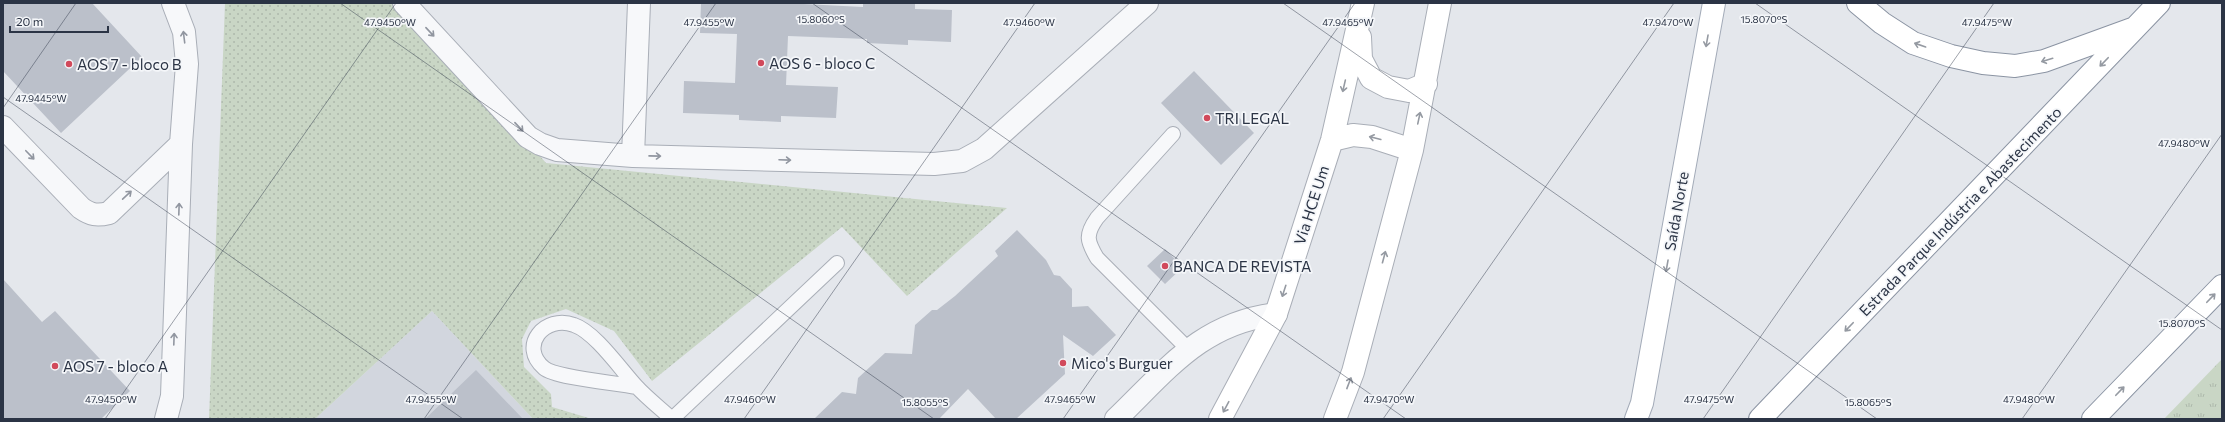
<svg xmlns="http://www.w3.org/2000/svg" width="2225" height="422" font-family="Commissioner,sans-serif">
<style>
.built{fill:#d2d6de}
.grass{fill:url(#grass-tufts)}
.park{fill:url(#park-dots)}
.building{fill:#bbc0ca}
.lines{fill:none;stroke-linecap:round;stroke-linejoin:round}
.lane-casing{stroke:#a9aeb7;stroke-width:16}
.street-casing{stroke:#a9aeb7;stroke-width:24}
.secondary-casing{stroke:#a9aeb7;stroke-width:24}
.primary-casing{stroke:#a3abb8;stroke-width:24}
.highway-casing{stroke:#8b94a3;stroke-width:24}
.lane{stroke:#f7f8fa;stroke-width:14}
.street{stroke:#f7f8fa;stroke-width:22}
.secondary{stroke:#fff;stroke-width:22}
.primary{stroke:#fff;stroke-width:22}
.highway{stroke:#fff;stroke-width:22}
.oneway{stroke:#9196a0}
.oneway2{stroke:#959aa2}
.ticks{fill:none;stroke:#2b3445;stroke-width:1;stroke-opacity:0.45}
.poi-dot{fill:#d1495b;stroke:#f4f6f9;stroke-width:1.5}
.labels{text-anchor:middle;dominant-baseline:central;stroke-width:3.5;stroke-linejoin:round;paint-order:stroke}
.poi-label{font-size:15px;fill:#2b3445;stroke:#f4f6f9;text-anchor:start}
.street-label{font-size:15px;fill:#2b3445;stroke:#f4f6f9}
.ticks-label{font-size:10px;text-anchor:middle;fill:#2b3445;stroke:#f4f6f9;stroke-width:3.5;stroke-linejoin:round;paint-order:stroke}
</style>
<defs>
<pattern id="grass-tufts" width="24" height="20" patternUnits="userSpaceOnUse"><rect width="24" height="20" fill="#c9d6c5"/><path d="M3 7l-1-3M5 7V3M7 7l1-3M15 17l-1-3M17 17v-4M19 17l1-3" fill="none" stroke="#adb8ab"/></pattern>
<pattern id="park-dots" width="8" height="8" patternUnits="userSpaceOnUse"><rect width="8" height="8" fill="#c9d6c5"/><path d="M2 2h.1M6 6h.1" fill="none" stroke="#adb8ab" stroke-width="1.8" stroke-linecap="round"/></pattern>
</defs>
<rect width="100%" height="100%" fill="#e4e7ec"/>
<path class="built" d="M 432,311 L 533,419 L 315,419 Z"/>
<path class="grass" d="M 2222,359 L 2222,419 L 2164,419 Z"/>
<path class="park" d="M 225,3 L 407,3 L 546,163 L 1007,208 L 907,296 L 842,227 L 652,381 L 614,331 L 566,309 L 531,321 L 522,339 L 524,367 L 551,394 L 552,407 L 592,419 L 533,419 L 432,311 L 315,419 L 209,419 Z"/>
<path class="building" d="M 3,3 L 92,3 L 142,57 L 61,133 L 3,71 Z
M 701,3 L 784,3 L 863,7 L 863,3 L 915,3 L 915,9 L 952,10 L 951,42 L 908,40 L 908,45 L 867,43 L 867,39 L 788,36 L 786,85 L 838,87 L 836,118 L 781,116 L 781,122 L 739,120 L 739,115 L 683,113 L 684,81 L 735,83 L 737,34 L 700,33 Z
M 1194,71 L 1254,133 L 1221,165 L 1161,103 Z
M 1017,230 L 1046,260 L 1054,275 L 1060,276 L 1072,289 L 1072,307 L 1088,306 L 1116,335 L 1093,356 L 1063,335 L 1065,374 L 1016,419 L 996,419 L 968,389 L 939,419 L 814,419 L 842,392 L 856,394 L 858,378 L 885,353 L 912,354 L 915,325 L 932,310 L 937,310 L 955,296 L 998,256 L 995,251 Z
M 1165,249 L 1183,267 L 1165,284 L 1147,266 Z
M 3,279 L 42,322 L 55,311 L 130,391 L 101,419 L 3,419 Z
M 476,370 L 523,419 L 425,419 Z"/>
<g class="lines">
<g class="lane-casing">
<path id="lane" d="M 1173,134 L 1097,218 C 1085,235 1087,241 1097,258 L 1188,349
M 636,387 C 618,383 556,378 544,368 C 518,346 545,314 574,325 C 595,332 621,370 636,386 C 647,398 660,408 672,419
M 672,419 L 837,263"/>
</g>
<g class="street-casing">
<path id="street" d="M 404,3 L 528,137 L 540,144 L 557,150 L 633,156 L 934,164 L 962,161 L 984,149 L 1147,3
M 3,127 L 81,208 C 91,215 97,216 109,213 L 181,144
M 633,156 L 639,3
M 166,419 L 172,396 L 181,144 L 187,64 L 184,32 L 173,3
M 1116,419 C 1167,370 1201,323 1276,314"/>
</g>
<g class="secondary-casing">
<path id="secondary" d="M 1360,37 L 1361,59 L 1371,78 L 1388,87 L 1409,91 L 1426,84
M 1332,140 L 1353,135 L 1372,137 L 1412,150
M 1220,419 L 1276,314 L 1332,140 L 1363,3
M 1335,419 L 1353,372 L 1412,150 L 1440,3"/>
</g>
<g class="primary-casing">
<path id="primary" d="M 1636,419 L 1642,403 L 1714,3"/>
</g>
<g class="highway-casing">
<path id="highway" d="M 1858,3 L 1882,23 L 1913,43 L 1951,56 L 1983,63 L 2015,66 L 2044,61 L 2132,29
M 1760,419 L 2159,3
M 2093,419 L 2222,286"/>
</g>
<use href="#lane" class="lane"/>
<use href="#street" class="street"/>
<use href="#secondary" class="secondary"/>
<use href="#primary" class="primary"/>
<use href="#highway" class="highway"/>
</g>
<defs><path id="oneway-shaft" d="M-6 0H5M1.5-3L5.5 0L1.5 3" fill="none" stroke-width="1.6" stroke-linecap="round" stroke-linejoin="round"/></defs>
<g class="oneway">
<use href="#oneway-shaft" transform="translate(430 32) rotate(47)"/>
<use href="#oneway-shaft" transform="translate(184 37) rotate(-97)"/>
<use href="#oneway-shaft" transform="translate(519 127) rotate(47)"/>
<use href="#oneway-shaft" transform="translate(30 155) rotate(46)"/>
<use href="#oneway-shaft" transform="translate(655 156) rotate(1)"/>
<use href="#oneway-shaft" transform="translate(785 160) rotate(2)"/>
<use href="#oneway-shaft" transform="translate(127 195) rotate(-43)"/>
<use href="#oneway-shaft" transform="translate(179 209) rotate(-88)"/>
<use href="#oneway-shaft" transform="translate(174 339) rotate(-88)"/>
</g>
<g class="oneway2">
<use href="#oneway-shaft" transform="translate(1707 41) rotate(100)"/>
<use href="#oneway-shaft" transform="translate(1920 45) rotate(-161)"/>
<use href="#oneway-shaft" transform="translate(2047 60) rotate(163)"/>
<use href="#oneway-shaft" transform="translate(2104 62) rotate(134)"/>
<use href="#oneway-shaft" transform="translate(1344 86) rotate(103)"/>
<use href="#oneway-shaft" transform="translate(1419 118) rotate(-78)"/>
<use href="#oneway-shaft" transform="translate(1375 138) rotate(-166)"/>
<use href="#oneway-shaft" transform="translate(1384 257) rotate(-75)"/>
<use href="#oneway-shaft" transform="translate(1667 266) rotate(100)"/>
<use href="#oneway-shaft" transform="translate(1284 291) rotate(108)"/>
<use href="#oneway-shaft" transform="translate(2211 298) rotate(-46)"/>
<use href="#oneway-shaft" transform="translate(1849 327) rotate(134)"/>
<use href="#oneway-shaft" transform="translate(1349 383) rotate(-69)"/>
<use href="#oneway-shaft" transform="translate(2120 391) rotate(-46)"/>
<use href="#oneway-shaft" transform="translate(1226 407) rotate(118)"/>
</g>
<path class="ticks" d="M 340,3 L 934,419M 812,3 L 1406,419M 1283,3 L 1877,419M 1755,3 L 2222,330M 3,97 L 463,419M 3,108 L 76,3M 105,419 L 396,3M 424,419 L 716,3M 744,419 L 1035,3M 1063,419 L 1355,3M 1383,419 L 1674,3M 1703,419 L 1994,3M 2022,419 L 2222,134"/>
<g class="poi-dot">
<circle cx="761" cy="63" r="4"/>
<circle cx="69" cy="64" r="4"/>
<circle cx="1207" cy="118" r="4"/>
<circle cx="1165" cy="266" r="4"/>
<circle cx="1063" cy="363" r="4"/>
<circle cx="55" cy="366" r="4"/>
</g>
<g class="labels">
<g class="poi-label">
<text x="769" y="63">AOS 6 - bloco C</text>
<text x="77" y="64">AOS 7 - bloco B</text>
<text x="1215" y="118">TRI LEGAL</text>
<text x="1173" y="266">BANCA DE REVISTA</text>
<text x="1071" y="363">Mico's Burguer</text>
<text x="63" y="366">AOS 7 - bloco A</text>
</g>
<g class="street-label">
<text transform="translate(1311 205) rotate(-72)">Via HCE Um</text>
<text transform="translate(1676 211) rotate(-80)">Saída Norte</text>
<text transform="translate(1960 211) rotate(-46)">Estrada Parque Indústria e Abastecimento</text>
</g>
</g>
<g class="ticks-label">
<text x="821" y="23">15.8060°S</text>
<text x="1764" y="23">15.8070°S</text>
<text x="390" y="26">47.9450°W</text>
<text x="709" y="26">47.9455°W</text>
<text x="1029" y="26">47.9460°W</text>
<text x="1348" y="26">47.9465°W</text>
<text x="1668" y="26">47.9470°W</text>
<text x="1987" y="26">47.9475°W</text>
<text x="41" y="102">47.9445°W</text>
<text x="2184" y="147">47.9480°W</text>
<text x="2182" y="327">15.8070°S</text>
<text x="111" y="403">47.9450°W</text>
<text x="431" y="403">47.9455°W</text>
<text x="750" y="403">47.9460°W</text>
<text x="1070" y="403">47.9465°W</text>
<text x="1389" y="403">47.9470°W</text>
<text x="1709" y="403">47.9475°W</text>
<text x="2029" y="403">47.9480°W</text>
<text x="925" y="406">15.8055°S</text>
<text x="1868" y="406">15.8065°S</text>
</g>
<rect width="2225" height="422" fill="none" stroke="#2b3445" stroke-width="8"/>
<path d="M10 26v6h98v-6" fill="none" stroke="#2b3445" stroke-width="2"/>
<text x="16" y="26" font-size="12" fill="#2b3445" stroke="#f4f6f9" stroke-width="3" paint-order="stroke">20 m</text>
</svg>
